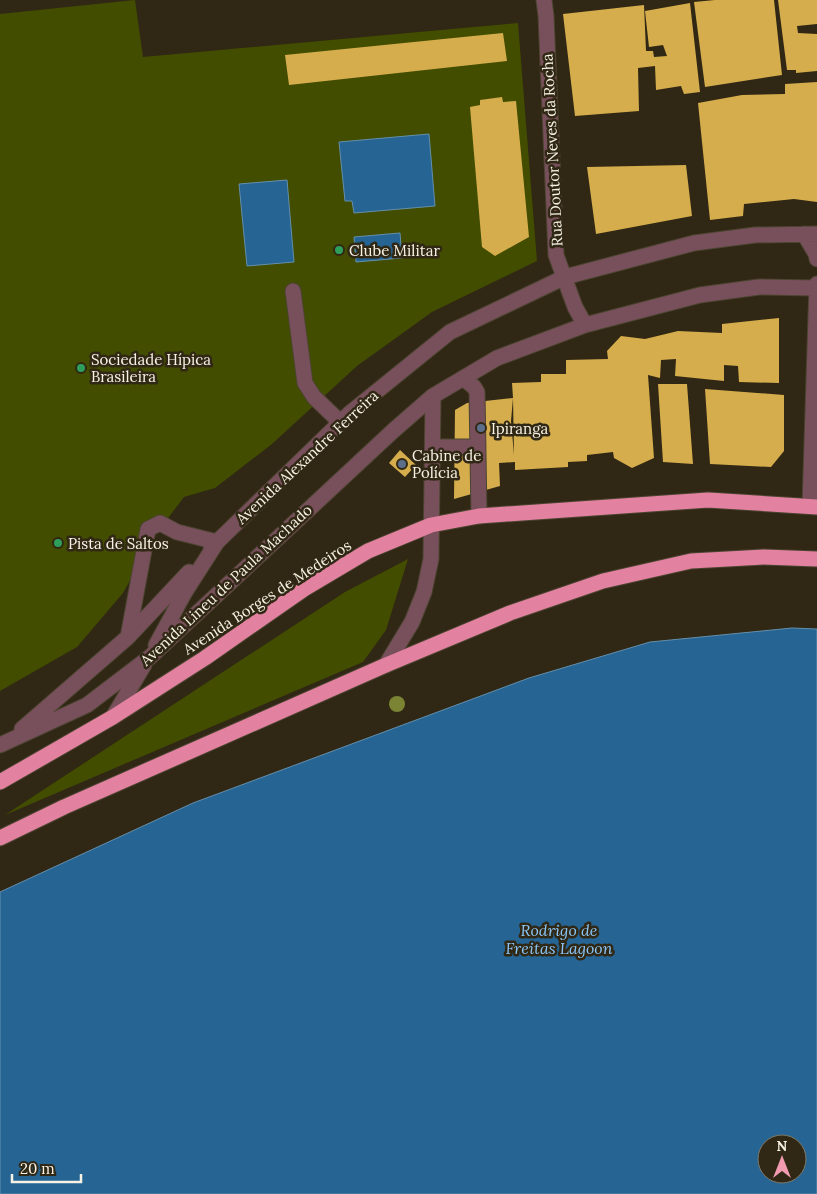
<svg xmlns="http://www.w3.org/2000/svg" width="817" height="1194" font-family="Lora,serif">
<style>
.green{fill:#424d00}
.water{fill:#256493;stroke:#648fac;fill-rule:evenodd}
.building{fill:#d5ad4c;fill-rule:evenodd}
.lines{fill:none;stroke-linecap:round;stroke-linejoin:round}
.minor-casing{stroke:#4c4431;stroke-width:17}
.highway-casing{stroke:#4c4431;stroke-width:17}
.minor{stroke:#78505b;stroke-width:15}
.highway{stroke:#e382a0;stroke-width:15}
.tree{fill:#7b8435}
.leisure-dot{fill:#2e9e5b;stroke:#302814;stroke-width:2}
.service-dot{fill:#5c6f8a;stroke:#302814;stroke-width:2}
.labels{text-anchor:middle;dominant-baseline:central;stroke-width:5;stroke-linejoin:round;paint-order:stroke}
.street-label{font-size:15px;fill:#f8f2e6;stroke:#302814}
.poi-label{font-size:15px;fill:#f8f2e6;stroke:#302814;text-anchor:start}
.water-label{font-size:16px;font-style:italic;fill:#8bc6f7;stroke:#302814}
</style>
<rect width="100%" height="100%" fill="#302814"/>
<path class="green" d="M 135,0 L 143,57 L 518,23 L 537,261 L 432,312 L 357,366 L 272,444 L 215,488 L 184,497 L 156,534 L 123,593 L 77,647 L 0,691 L 0,14 Z
M 408,559 L 386,630 L 363,662 L 5,815 L 345,592 Z"/>
<path class="water" d="M 429,134 L 435,206 L 354,213 L 352,201 L 345,201 L 339,142 Z
M 287,180 L 294,262 L 247,266 L 239,184 Z
M 400,233 L 402,258 L 356,262 L 354,237 Z
M 792,628 L 817,629 L 817,1194 L 0,1194 L 0,892 L 193,803 L 529,678 L 650,642 ZM 767,1144 L 797,1144 L 797,1174 L 767,1174 Z"/>
<path class="building" d="M 715,0 L 774,0 L 782,75 L 705,87 L 694,2 Z
M 778,0 L 817,0 L 817,24 L 797,26 L 798,33 L 817,34 L 817,71 L 796,73 L 796,70 L 787,70 Z
M 690,3 L 700,92 L 684,94 L 681,86 L 656,90 L 655,66 L 638,68 L 639,111 L 575,116 L 563,14 L 644,5 L 646,51 L 653,51 L 654,57 L 667,56 L 663,45 L 649,47 L 645,11 Z
M 503,33 L 507,61 L 289,85 L 285,55 Z
M 817,82 L 817,202 L 794,199 L 744,204 L 743,216 L 710,220 L 698,103 L 742,95 L 785,94 L 785,84 Z
M 502,97 L 503,102 L 516,101 L 529,237 L 495,256 L 482,247 L 470,107 L 480,105 L 480,100 Z
M 686,165 L 692,216 L 596,234 L 587,167 Z
M 779,318 L 779,383 L 739,382 L 738,366 L 724,365 L 724,381 L 675,376 L 676,359 L 661,360 L 660,378 L 648,375 L 654,458 L 632,468 L 614,458 L 613,452 L 587,455 L 587,461 L 568,462 L 568,467 L 515,470 L 515,462 L 499,463 L 500,486 L 454,499 L 455,410 L 467,403 L 513,398 L 512,383 L 541,382 L 541,374 L 566,374 L 566,360 L 608,359 L 607,351 L 621,336 L 645,339 L 678,331 L 722,333 L 722,324 ZM 513,398 L 514,455 L 511,421 Z
M 658,384 L 687,384 L 693,464 L 663,462 Z
M 705,389 L 784,395 L 784,451 L 771,467 L 710,464 Z
M 400,450 L 416,465 L 405,477 L 389,463 Z"/>
<g class="lines">
<g class="minor-casing">
<path id="minor" d="M 544,0 L 546,16 L 556,255 L 575,307 L 585,325
M 804,234 L 816,254 L 817,259
M 293,291 L 305,383 L 314,397 L 340,422
M 463,378 L 474,387 L 477,392 L 479,516
M 433,447 L 478,447
M 810,506 L 817,284
M 128,637 L 148,529 L 160,523 L 177,532 L 217,542 L 211,548
M 156,645 L 185,592 L 217,542 L 350,413 L 450,332 L 565,277 L 694,243 L 755,235 L 817,234
M 386,665 L 412,622 L 424,592 L 431,559 L 433,396
M 113,717 L 144,665
M 22,729 L 128,637 L 189,572
M 0,745 L 87,705 L 150,657 L 394,430 L 433,396 L 497,358 L 585,325 L 700,295 L 759,287 L 817,288"/>
</g>
<g class="highway-casing">
<path id="highway" d="M 0,782 L 113,717 L 205,658 L 304,589 L 368,551 L 431,525 L 479,516 L 708,500 L 817,507
M 0,838 L 64,807 L 386,665 L 510,613 L 603,581 L 691,561 L 764,557 L 817,559"/>
</g>
<use href="#minor" class="minor"/>
<use href="#highway" class="highway"/>
</g>
<circle class="tree" cx="397" cy="704" r="8"/>
<g class="leisure-dot">
<circle cx="339" cy="250" r="5"/>
<circle cx="81" cy="368" r="5"/>
<circle cx="58" cy="543" r="5"/>
</g>
<g class="service-dot">
<circle cx="481" cy="428" r="5"/>
<circle cx="402" cy="464" r="5"/>
</g>
<g class="labels">
<g class="street-label">
<text transform="translate(552 150) rotate(-93)">Rua Doutor Neves da Rocha</text>
<text transform="translate(307 457) rotate(-43)">Avenida Alexandre Ferreira</text>
<text transform="translate(226 585) rotate(-43)">Avenida Lineu de Paula Machado</text>
<text transform="translate(267 597) rotate(-33)">Avenida Borges de Medeiros</text>
</g>
<g class="poi-label">
<text x="349" y="250">Clube Militar</text>
<text x="91" y="359">Sociedade Hípica<tspan x="91" dy="17">Brasileira</tspan></text>
<text x="491" y="428">Ipiranga</text>
<text x="412" y="455">Cabine de<tspan x="412" dy="17">Polícia</tspan></text>
<text x="68" y="543">Pista de Saltos</text>
</g>
<g class="water-label">
<text x="559" y="930">Rodrigo de<tspan x="559" dy="18">Freitas Lagoon</tspan></text>
</g>
</g>
<g transform="translate(782 1159)"><circle r="24" fill="#302814" stroke="#807968"/>
<path d="M0-4L9 19L0 12L-9 19Z" fill="#f29aaf"/>
<text y="-8" font-size="14" font-weight="bold" text-anchor="middle" fill="#f8f2e6">N</text>
</g>
<path d="M12 1174v8h69v-8" fill="none" stroke="#f8f2e6" stroke-width="2.5"/>
<text x="20" y="1174" font-size="15" fill="#f8f2e6" stroke="#302814" stroke-width="4" paint-order="stroke">20 m</text>
</svg>
